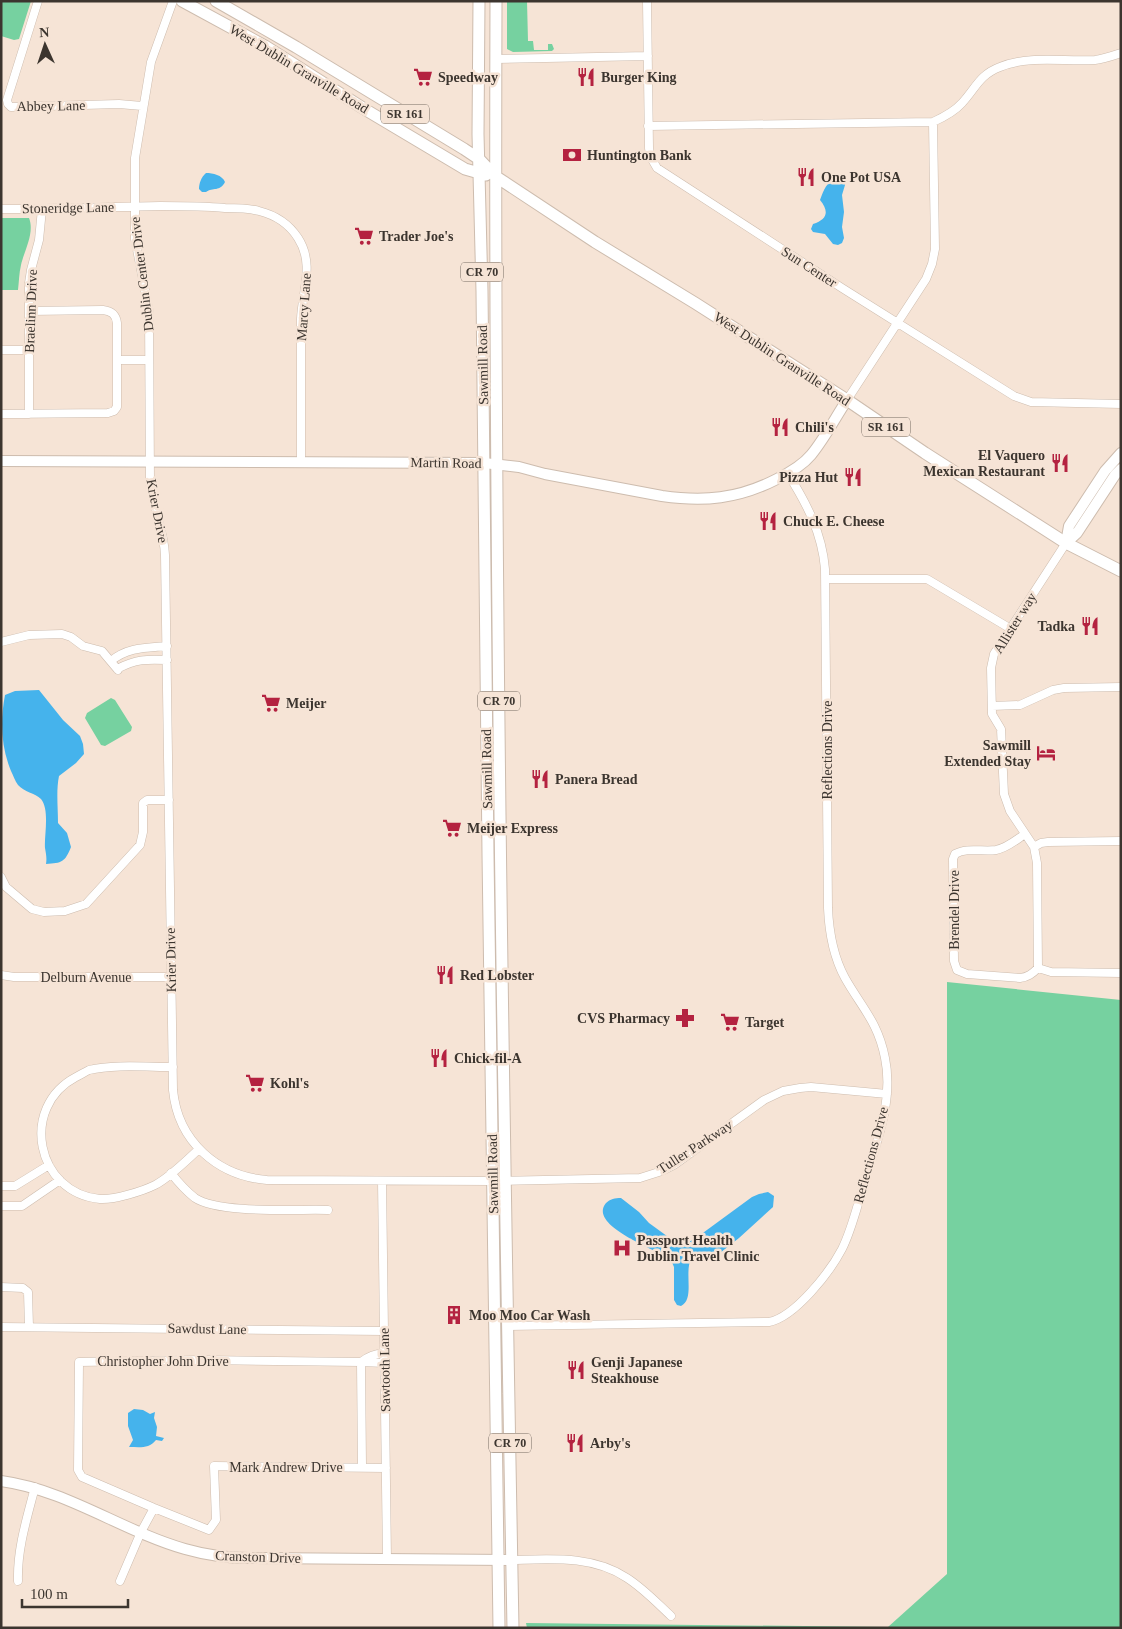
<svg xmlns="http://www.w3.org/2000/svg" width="1122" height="1629" font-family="'Times New Roman',serif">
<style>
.green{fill:#76d1a0}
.water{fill:#45b3ec}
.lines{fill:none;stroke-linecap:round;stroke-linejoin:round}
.street-casing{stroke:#cdbcae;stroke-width:9}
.secondary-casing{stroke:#cdbcae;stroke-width:12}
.primary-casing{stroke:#cdbcae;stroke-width:13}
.street{stroke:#fff;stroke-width:8}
.secondary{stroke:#fff;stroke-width:10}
.primary{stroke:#fff;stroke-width:11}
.labels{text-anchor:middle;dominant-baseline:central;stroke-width:5;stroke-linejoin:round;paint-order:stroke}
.shield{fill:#f6e4d6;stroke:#746a61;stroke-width:1}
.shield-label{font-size:12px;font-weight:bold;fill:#3c352f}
.street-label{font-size:14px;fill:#3c352f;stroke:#f6e4d6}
.poi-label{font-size:14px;font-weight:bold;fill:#3c352f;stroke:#f6e4d6;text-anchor:start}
</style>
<rect width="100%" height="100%" fill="#f6e4d6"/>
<path class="green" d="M 1,1 L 31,1 L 19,39 L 14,40 L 1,36 Z
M 507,1 L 527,1 L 528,41 L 533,41 L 534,50 L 548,50 L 548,44 L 552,44 L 554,49 L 552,51 L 513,52 L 507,49 Z
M 1,218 L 29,218 C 35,233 24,251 21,265 C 19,273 19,282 18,290 L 1,290 Z
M 111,698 L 115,700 L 132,727 L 131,731 L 105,746 L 101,745 L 85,718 L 87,713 Z
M 947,982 L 1121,1000 L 1121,1628 L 527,1628 L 526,1623 L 888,1627 L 947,1574 Z"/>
<path class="water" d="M 206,173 C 213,173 222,175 225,182 C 220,192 213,187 206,192 L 202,192 L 199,189 C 199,184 201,177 206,173 Z
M 838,178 L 843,180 L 845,185 L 842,195 L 844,212 L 842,227 L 844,238 L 842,243 L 838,245 L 833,244 L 825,234 L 813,232 L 811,229 L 813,224 C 828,219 829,211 820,200 C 824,190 826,181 838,178 Z
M 39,690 L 63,720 L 80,736 L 83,744 L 84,754 L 76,763 L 59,776 C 56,791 58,807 58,823 L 67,833 L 71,847 C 65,862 62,863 46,864 C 47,858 46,854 45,848 C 44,836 50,810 41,799 C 35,793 24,792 18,785 C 15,781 13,775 11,771 C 1,747 0,721 5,695 L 15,691 Z
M 768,1192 L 774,1196 L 773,1207 L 739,1238 L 720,1253 L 714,1255 L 694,1257 L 691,1259 C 684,1273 695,1299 681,1306 L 677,1305 L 674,1300 L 674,1267 L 671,1260 C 658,1250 587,1226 606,1203 C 610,1199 615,1198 621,1198 L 639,1212 L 649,1223 L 671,1239 L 679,1243 L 684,1244 L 696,1238 L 752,1197 L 759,1194 Z
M 134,1409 L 143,1410 L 150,1414 L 155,1412 L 154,1418 L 157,1427 L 156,1436 L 164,1438 L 162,1441 L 156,1440 C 149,1449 140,1447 129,1447 L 133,1440 L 128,1426 L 128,1413 Z"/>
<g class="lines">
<g class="street-casing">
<path id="street" d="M 38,1 L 7,100 L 8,104 L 11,107 L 119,104 L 142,106
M 173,1 L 151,62 L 135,158 L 135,239 L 149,311 L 150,483 C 153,508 164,530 165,555 L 173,1090 C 178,1142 218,1176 267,1180 L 493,1181 L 640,1178 L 662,1171 L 674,1165 L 764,1100 L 783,1091 L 800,1088 L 811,1087 L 887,1094
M 647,1 L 649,148 L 650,156 L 657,168 L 842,288 L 1014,396 L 1031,402 L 1121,404
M 495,59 L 648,56
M 648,126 L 933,122 C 944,117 954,112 962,103 C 976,88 979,75 1000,67 C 1029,55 1064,62 1095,60 C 1104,59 1112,56 1121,53
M 1,209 C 54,209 107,207 160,206 C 182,206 203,206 225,208 C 236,208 248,208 259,211 C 275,215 289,224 298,238 C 315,264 302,292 301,319 L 301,463
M 1,350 L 29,350
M 117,360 L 149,360
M 847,400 L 926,279 L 932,264 L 935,249 L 933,122
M 1,414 L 108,413 L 114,411 L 117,407 L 117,323 C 116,314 111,311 103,310 L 29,311
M 29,414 L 29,283 L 31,270 L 39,240 L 42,209
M 826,579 L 927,579 L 1011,629
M 1,642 L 29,635 L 62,634 L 71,637 L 83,646 L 102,651 L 118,670
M 111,661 C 128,647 146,648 167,646
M 117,669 C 136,659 147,659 167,660
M 992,706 L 1020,705 L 1053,690 L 1064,688 L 1121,687
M 1025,834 C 1016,840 1007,848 996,850 C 983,852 967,847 955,854 L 953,859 L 954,961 L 957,970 L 967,974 L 1020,978 C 1028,977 1032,974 1038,968 L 1051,972 L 1121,973
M 1034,847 L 1041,843 L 1048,842 L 1121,841
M 1,877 L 6,887 L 32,909 L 44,912 L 65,911 L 86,904 L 140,845 L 143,832 L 143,803 L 147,800 L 169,800
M 1038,968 L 1037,863 L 1034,847 L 1010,811 L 1004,794 L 1001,729 L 992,714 L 991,668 L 994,654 L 1066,543
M 1,975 L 14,977 L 172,977
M 173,1067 C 148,1067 113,1064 89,1070 C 85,1072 80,1075 76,1077 C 19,1107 36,1193 100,1199 C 114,1200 143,1191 155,1185 C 169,1178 187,1160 199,1149
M 171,1173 C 178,1182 186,1191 195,1198 C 219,1214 297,1209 328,1210
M 382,1181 L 387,1559
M 1,1186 L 15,1186 L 49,1165
M 1,1206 L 22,1206 L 60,1180
M 1,1287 L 23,1288 L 28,1292 L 29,1327
M 508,1326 L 769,1322 C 795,1317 830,1272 842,1249 C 852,1229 857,1206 864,1184 C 876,1144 894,1101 885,1058 C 878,1022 862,1008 845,978 C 833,956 829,932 828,908 L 825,569 C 822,533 807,504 788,474
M 1,1327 L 385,1331
M 361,1362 L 362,1467
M 361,1362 C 369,1356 376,1353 385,1354
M 385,1363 L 361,1362 L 203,1360 L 79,1362 L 78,1470 L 82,1477 L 154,1508 L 209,1530 L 216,1520 L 214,1466 L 386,1468
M 511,1560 C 551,1559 593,1555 627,1578 C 644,1589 657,1603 671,1616
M 18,1581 C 17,1549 27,1518 35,1487
M 120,1581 L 141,1532 L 154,1508"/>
</g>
<g class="secondary-casing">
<path id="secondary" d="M 1,461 L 484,463 L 519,467 L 545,474 L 662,496 C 704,502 738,499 777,479 C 789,473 802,466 811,455 C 825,438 835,418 847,400
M 1066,543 L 1069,526 L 1105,471 L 1121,453
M 1066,543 L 1077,533 L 1115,475 L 1121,469
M 1,1481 C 67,1490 122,1531 185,1549 C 206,1555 227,1558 249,1558 L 511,1560"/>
</g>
<g class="primary-casing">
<path id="primary" d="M 182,1 L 265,46 L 366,110 L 465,169 L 486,175
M 216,1 L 296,47 L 464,149 L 479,159 L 495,176 L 595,242 L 695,303 L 847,400 L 925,453 L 1066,543 L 1121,571
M 479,1 L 478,134 L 482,291 L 488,854 L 499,1628
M 496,1 C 494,543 503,1086 513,1628"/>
</g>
<use href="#street" class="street"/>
<use href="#secondary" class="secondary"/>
<use href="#primary" class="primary"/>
</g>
<defs>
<g id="supermarket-bare" transform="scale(1.5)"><path d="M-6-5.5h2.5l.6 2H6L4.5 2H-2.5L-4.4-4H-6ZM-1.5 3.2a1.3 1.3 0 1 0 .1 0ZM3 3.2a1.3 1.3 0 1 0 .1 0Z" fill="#b42240" stroke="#f6e4d6" stroke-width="2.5" paint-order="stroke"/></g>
<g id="restaurant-bare" transform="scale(1.5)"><path d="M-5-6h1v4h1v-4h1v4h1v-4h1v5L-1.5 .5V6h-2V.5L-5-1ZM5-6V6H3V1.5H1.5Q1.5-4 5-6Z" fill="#b42240" stroke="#f6e4d6" stroke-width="2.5" paint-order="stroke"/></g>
<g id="bank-bare" transform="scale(1.5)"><path d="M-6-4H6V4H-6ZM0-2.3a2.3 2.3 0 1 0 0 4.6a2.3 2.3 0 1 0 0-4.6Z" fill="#b42240" stroke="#f6e4d6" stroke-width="2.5" paint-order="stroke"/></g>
<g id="hotel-bare" transform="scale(1.5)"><path d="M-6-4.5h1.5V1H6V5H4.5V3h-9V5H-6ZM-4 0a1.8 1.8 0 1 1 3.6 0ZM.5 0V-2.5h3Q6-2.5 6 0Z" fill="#b42240" stroke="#f6e4d6" stroke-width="2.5" paint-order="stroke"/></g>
<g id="pharmacy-bare" transform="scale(1.5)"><path d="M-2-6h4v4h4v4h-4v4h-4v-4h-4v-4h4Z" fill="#b42240" stroke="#f6e4d6" stroke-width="2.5" paint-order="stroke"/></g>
<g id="hospital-bare" transform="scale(1.5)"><path d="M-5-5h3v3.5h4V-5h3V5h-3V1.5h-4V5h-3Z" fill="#b42240" stroke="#f6e4d6" stroke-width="2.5" paint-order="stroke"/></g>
<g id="building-bare" transform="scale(1.5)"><path d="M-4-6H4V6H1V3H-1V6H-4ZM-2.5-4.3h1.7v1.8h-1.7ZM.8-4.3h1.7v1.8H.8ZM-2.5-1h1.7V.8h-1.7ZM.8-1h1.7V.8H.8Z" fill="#b42240" stroke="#f6e4d6" stroke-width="2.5" paint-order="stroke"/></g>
</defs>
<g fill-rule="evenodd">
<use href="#supermarket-bare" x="423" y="77"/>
<use href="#restaurant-bare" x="586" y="77"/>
<use href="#bank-bare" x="572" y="155"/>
<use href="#restaurant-bare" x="806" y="177"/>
<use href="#supermarket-bare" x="364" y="236"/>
<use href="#restaurant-bare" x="780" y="427"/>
<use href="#restaurant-bare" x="1060" y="463"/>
<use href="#restaurant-bare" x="853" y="477"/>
<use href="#restaurant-bare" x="768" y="521"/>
<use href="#restaurant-bare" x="1090" y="626"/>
<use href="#supermarket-bare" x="271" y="703"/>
<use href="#hotel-bare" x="1046" y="753"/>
<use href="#restaurant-bare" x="540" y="779"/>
<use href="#supermarket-bare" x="452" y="828"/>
<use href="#restaurant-bare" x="445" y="975"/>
<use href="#pharmacy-bare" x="685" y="1018"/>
<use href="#supermarket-bare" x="730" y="1022"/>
<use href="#restaurant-bare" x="439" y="1058"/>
<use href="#supermarket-bare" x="255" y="1083"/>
<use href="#hospital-bare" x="622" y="1248"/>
<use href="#building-bare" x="454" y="1315"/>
<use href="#restaurant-bare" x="576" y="1370"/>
<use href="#restaurant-bare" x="575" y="1443"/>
</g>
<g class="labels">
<g class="shield">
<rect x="381" y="104.5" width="48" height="19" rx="4"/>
<rect x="461" y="262.5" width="42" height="19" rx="4"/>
<rect x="862" y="417.5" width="48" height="19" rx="4"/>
<rect x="478" y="691.5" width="42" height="19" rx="4"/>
<rect x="489" y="1433.5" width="42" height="19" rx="4"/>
</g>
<g class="shield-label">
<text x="405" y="114">SR 161</text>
<text x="482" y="272">CR 70</text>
<text x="886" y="427">SR 161</text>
<text x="499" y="701">CR 70</text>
<text x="510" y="1443">CR 70</text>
</g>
<g class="street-label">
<text transform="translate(299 69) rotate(31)">West Dublin Granville Road</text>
<text transform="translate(51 106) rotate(-1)">Abbey Lane</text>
<text transform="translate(68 208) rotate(-1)">Stoneridge Lane</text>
<text transform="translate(809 267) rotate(33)">Sun Center</text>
<text transform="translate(142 274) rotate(-97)">Dublin Center Drive</text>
<text transform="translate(304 307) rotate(-86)">Marcy Lane</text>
<text transform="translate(31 311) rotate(-88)">Braelinn Drive</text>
<text transform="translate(782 359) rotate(33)">West Dublin Granville Road</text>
<text transform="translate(483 365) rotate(-91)">Sawmill Road</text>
<text transform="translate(446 463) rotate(1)">Martin Road</text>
<text transform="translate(157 511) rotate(79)">Krier Drive</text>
<text transform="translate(1015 623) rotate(-58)">Allister way</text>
<text transform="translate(827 750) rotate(-90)">Reflections Drive</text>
<text transform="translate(487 769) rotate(-91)">Sawmill Road</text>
<text transform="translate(954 910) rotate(-90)">Brendel Drive</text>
<text transform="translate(171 960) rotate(-91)">Krier Drive</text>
<text x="86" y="977">Delburn Avenue</text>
<text transform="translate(695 1147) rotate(-33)">Tuller Parkway</text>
<text transform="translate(871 1155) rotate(-75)">Reflections Drive</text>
<text transform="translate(493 1174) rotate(-91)">Sawmill Road</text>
<text transform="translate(207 1329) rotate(1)">Sawdust Lane</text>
<text x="163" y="1361">Christopher John Drive</text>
<text transform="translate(385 1370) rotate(-91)">Sawtooth Lane</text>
<text x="286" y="1467">Mark Andrew Drive</text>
<text transform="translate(258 1557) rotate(2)">Cranston Drive</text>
</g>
<g class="poi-label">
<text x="438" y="77">Speedway</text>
<text x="601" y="77">Burger King</text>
<text x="587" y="155">Huntington Bank</text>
<text x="821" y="177">One Pot USA</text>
<text x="379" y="236">Trader Joe's</text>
<text x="795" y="427">Chili's</text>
<text x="1045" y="455" text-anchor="end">El Vaquero<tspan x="1045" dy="16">Mexican Restaurant</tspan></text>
<text x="838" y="477" text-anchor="end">Pizza Hut</text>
<text x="783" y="521">Chuck E. Cheese</text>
<text x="1075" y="626" text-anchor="end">Tadka</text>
<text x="286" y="703">Meijer</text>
<text x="1031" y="745" text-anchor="end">Sawmill<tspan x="1031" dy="16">Extended Stay</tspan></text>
<text x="555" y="779">Panera Bread</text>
<text x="467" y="828">Meijer Express</text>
<text x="460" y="975">Red Lobster</text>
<text x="670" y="1018" text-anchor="end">CVS Pharmacy</text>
<text x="745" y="1022">Target</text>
<text x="454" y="1058">Chick-fil-A</text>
<text x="270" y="1083">Kohl's</text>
<text x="637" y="1240">Passport Health<tspan x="637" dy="16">Dublin Travel Clinic</tspan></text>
<text x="469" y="1315">Moo Moo Car Wash</text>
<text x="591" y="1362">Genji Japanese<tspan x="591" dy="16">Steakhouse</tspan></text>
<text x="590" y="1443">Arby's</text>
</g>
</g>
<rect width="1122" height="1629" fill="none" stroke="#3c352f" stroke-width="5"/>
<g transform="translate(45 45) rotate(357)" stroke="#f6e4d6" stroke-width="4" paint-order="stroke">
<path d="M0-4L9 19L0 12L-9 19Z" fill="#3c352f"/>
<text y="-8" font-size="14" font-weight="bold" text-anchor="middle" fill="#3c352f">N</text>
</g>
<path d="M22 1599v8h106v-8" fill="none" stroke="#3c352f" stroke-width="2.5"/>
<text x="30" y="1599" font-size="15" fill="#3c352f" stroke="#f6e4d6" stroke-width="4" paint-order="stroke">100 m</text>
</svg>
